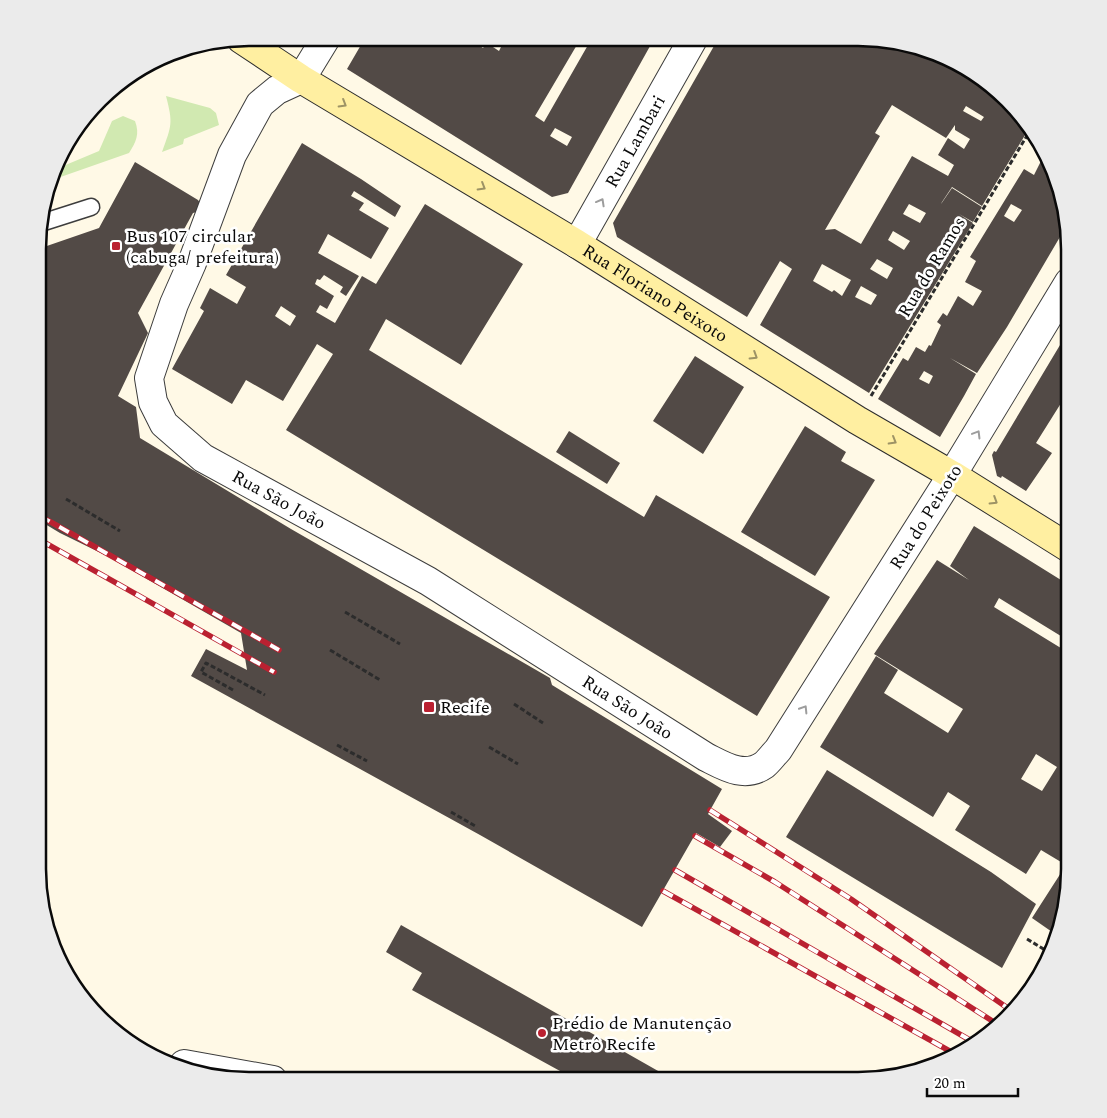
<svg xmlns="http://www.w3.org/2000/svg" width="1107" height="1118" font-family="Spectral,serif">
<style>
.green{fill:#d1e9b1}
.building{fill:#524a46;fill-rule:evenodd}
.lines{fill:none;stroke-linecap:round;stroke-linejoin:round}
.service-casing{stroke:#3d3d3d;stroke-width:19}
.minor-casing{stroke:#3d3d3d;stroke-width:30}
.tertiary-casing{stroke:#3d3d3d;stroke-width:30}
.secondary-casing{stroke:#2c2c2c;stroke-width:30}
.path{stroke:#2c2c2c;stroke-width:3;stroke-dasharray:5 2.5;stroke-linecap:butt}
.service{stroke:#fff;stroke-width:16}
.minor{stroke:#fff;stroke-width:28}
.tertiary{stroke:#fff;stroke-width:28}
.secondary{stroke:#ffefa1;stroke-width:28}
.rail-casing{stroke:#ba2131;stroke-width:5.5}
.rail{stroke:#fff;stroke-width:4;stroke-dasharray:11;stroke-linecap:butt}
.oneway{stroke:#9d9365}
.oneway2{stroke:#9d9d9d}
.poi-dot{fill:#ba2131;stroke:#fff;stroke-width:2}
.labels{text-anchor:middle;dominant-baseline:central;stroke-width:5;stroke-linejoin:round;paint-order:stroke}
.street-label{font-size:18px;fill:#0a0a0a;stroke:#fff}
.poi-label{font-size:18px;fill:#0a0a0a;stroke:#fff;text-anchor:start}
.rim{fill:none;stroke:#0a0a0a;stroke-width:2.5}
</style>
<rect width="100%" height="100%" fill="#fff9e6"/>
<path class="green" d="M 166,96 L 210,108 L 216,113 L 219,125 L 184,139 L 183,144 L 162,152 C 172,125 173,123 166,96 Z
M 123,116 L 135,121 C 140,134 136,142 129,153 L 52,180 L 56,169 L 99,151 L 112,121 Z"/>
<path class="building" d="M 365,38 L 468,38 L 483,48 L 487,43 L 499,51 L 503,43 L 495,38 L 581,38 L 535,116 L 544,122 L 592,38 L 654,39 L 568,193 L 552,197 L 347,69 ZM 555,128 L 572,137 L 567,146 L 550,136 Z
M 718,39 L 885,39 L 963,66 L 981,81 L 980,83 L 990,89 L 1026,121 L 1030,127 L 982,206 L 952,187 L 942,202 L 941,204 L 952,188 L 982,207 L 973,222 L 959,214 L 973,223 L 869,393 L 760,325 L 792,269 L 780,261 L 747,317 L 617,237 L 613,223 ZM 892,105 L 946,138 L 955,125 L 955,130 L 970,139 L 964,149 L 948,138 L 938,155 L 954,165 L 948,176 L 912,156 L 861,244 L 835,229 L 825,230 L 880,136 L 875,133 ZM 966,106 L 984,117 L 981,121 L 963,111 ZM 909,204 L 926,213 L 920,223 L 903,214 ZM 893,231 L 910,241 L 904,250 L 888,240 ZM 877,259 L 893,268 L 887,279 L 870,269 ZM 822,264 L 851,280 L 842,296 L 834,290 L 832,292 L 813,281 ZM 861,286 L 877,295 L 871,305 L 855,297 Z
M 302,143 L 361,179 L 401,206 L 395,217 L 354,191 L 351,196 L 364,203 L 359,210 L 389,228 L 371,259 L 328,234 L 318,253 L 359,276 L 346,296 L 340,292 L 343,287 L 324,275 L 320,280 L 317,279 L 315,284 L 334,296 L 327,309 L 320,305 L 316,312 L 335,323 L 362,276 L 376,284 L 425,204 L 523,264 L 461,365 L 386,319 L 369,350 L 644,517 L 656,495 L 830,597 L 757,716 L 286,430 L 333,354 L 317,344 L 283,401 L 246,380 L 232,404 L 172,369 L 204,311 L 200,308 L 210,288 L 237,304 L 246,287 L 226,275 ZM 281,306 L 296,316 L 290,326 L 275,316 Z
M 1044,155 L 1058,181 L 1067,225 L 1007,327 L 990,353 L 947,328 L 990,353 L 977,373 L 950,358 L 976,374 L 964,396 L 940,437 L 878,399 L 903,358 L 908,361 L 916,347 L 925,352 L 929,345 L 931,346 L 941,325 L 937,322 L 943,313 L 947,316 L 958,296 L 973,306 L 982,291 L 965,282 L 976,261 L 970,257 L 1024,169 L 1034,175 ZM 1011,204 L 1022,210 L 1014,222 L 1004,216 ZM 924,371 L 933,376 L 929,384 L 919,379 Z
M 135,162 L 198,200 L 205,210 L 193,213 L 138,313 L 148,333 L 118,396 L 136,407 L 140,438 L 291,529 L 550,678 L 552,685 L 722,789 L 708,814 L 732,831 L 720,847 L 696,833 L 642,927 L 480,835 L 191,676 L 206,649 L 247,670 L 241,633 L 107,556 L 60,533 L 40,521 L 41,248 L 99,228 Z
M 1069,330 L 1069,404 L 1063,400 L 1036,443 L 1052,453 L 1026,491 L 1002,476 L 1001,478 L 997,476 L 992,455 L 994,451 L 996,452 Z
M 695,356 L 744,387 L 703,454 L 653,421 Z
M 805,426 L 846,452 L 841,461 L 875,480 L 815,576 L 741,532 Z
M 569,431 L 620,463 L 607,484 L 556,452 Z
M 974,526 L 1069,585 L 1069,641 L 999,598 L 994,607 L 1069,653 L 1069,882 L 1055,934 L 1032,918 L 1066,865 L 1041,850 L 1026,874 L 955,830 L 970,806 L 948,792 L 933,817 L 820,747 L 876,656 L 898,670 L 884,693 L 948,733 L 963,709 L 874,654 L 937,560 L 969,580 L 950,566 ZM 1036,754 L 1057,767 L 1042,791 L 1021,779 Z
M 827,770 L 991,872 L 1036,904 L 1002,968 L 786,837 Z
M 401,925 L 674,1080 L 611,1080 L 606,1077 L 604,1080 L 569,1080 L 571,1077 L 412,990 L 422,973 L 386,952 Z"/>
<g class="lines">
<g class="service-casing">
<path id="service" d="M 41,223 L 91,207"/>
</g>
<g class="minor-casing">
<g id="minor">
<path id="s1" d="M 301,79 L 277,90 L 260,104 L 232,155 L 192,263 L 174,304 L 149,378 L 153,402 L 164,424 L 203,458 L 428,581 L 706,757 C 724,766 744,779 764,765 C 769,761 773,755 778,750 L 952,475"/>
<path d="M 184,1064 L 273,1080"/>
</g>
</g>
<g class="tertiary-casing">
<g id="tertiary">
<path d="M 301,79 L 326,38"/>
<path id="s2" d="M 577,244 L 693,39"/>
<path d="M 952,475 L 1069,282"/>
</g>
</g>
<g class="secondary-casing">
<g id="secondary">
<path id="s3" d="M 241,39 L 301,79 L 577,244 L 857,420 L 952,475 L 1069,548"/>
</g>
</g>
<path class="path" d="M 871,396 L 1031,129
M 66,499 L 120,531
M 345,612 L 400,644
M 330,650 L 380,680
M 233,690 L 201,672 L 206,663 L 265,695
M 514,704 L 543,723
M 337,745 L 367,761
M 489,747 L 518,764
M 451,812 L 477,827
M 1027,939 L 1050,953"/>
<use href="#service" class="service"/>
<use href="#minor" class="minor"/>
<use href="#tertiary" class="tertiary"/>
<use href="#secondary" class="secondary"/>
<g class="rail-casing">
<path id="rail" d="M 40,516 L 279,650
M 40,540 L 274,672
M 710,810 L 851,899 L 1009,1009
M 695,836 L 775,882 L 997,1024
M 675,870 L 975,1043
M 663,891 L 955,1054"/>
</g>
<use href="#rail" class="rail"/>
</g>
<defs><path id="oneway-chevron" d="M-2-3.5L2.5 0L-2 3.5" fill="none" stroke-width="1.6" stroke-linecap="round" stroke-linejoin="round" transform="scale(1.25)"/></defs>
<g class="oneway">
<use href="#oneway-chevron" transform="translate(343 104) rotate(31)"/>
<use href="#oneway-chevron" transform="translate(482 187) rotate(31)"/>
<use href="#oneway-chevron" transform="translate(754 356) rotate(32)"/>
<use href="#oneway-chevron" transform="translate(893 441) rotate(30)"/>
<use href="#oneway-chevron" transform="translate(994 501) rotate(32)"/>
</g>
<g class="oneway2">
<use href="#oneway-chevron" transform="translate(601 202) rotate(-61)"/>
<use href="#oneway-chevron" transform="translate(977 434) rotate(-59)"/>
<use href="#oneway-chevron" transform="translate(804 709) rotate(-58)"/>
</g>
<g class="poi-dot">
<rect x="111" y="241" width="10" height="10" rx="2.5"/>
<rect x="423" y="701" width="12" height="12" rx="2.5"/>
<circle cx="542" cy="1033" r="5"/>
</g>
<g class="labels">
<g class="street-label">
<text stroke="none"><textPath href="#s2" startOffset="118">Rua Lambari</textPath></text>
<text transform="translate(932 267) rotate(-59)">Rua do Ramos</text>
<text stroke="none"><textPath href="#s3" startOffset="486">Rua Floriano Peixoto</textPath></text>
<text stroke="none"><textPath href="#s1" startOffset="532">Rua São João</textPath></text>
<text transform="translate(926 517) rotate(-58)">Rua do Peixoto</text>
<text stroke="none"><textPath href="#s1" startOffset="938">Rua São João</textPath></text>
</g>
<g class="poi-label">
<text x="126" y="236">Bus 107 circular<tspan x="126" dy="21">(cabuga/ prefeitura)</tspan></text>
<text x="440" y="707">Recife</text>
<text x="552" y="1023">Prédio de Manutenção<tspan x="552" dy="21">Metrô Recife</tspan></text>
</g>
</g>
<path d="M0 0H1107V1118H0ZM249 46H858A203 203 0 0 1 1061 249V869A203 203 0 0 1 858 1072H249A203 203 0 0 1 46 869V249A203 203 0 0 1 249 46Z" fill="#ebebeb" fill-rule="evenodd"/>
<path class="rim" d="M249 46H858A203 203 0 0 1 1061 249V869A203 203 0 0 1 858 1072H249A203 203 0 0 1 46 869V249A203 203 0 0 1 249 46Z"/>
<path d="M927 1088v8h91v-8" fill="none" stroke="#0a0a0a" stroke-width="2.5"/>
<text x="934" y="1088" font-size="15" fill="#0a0a0a" stroke="#ffffff" stroke-width="4" paint-order="stroke">20 m</text>
</svg>
